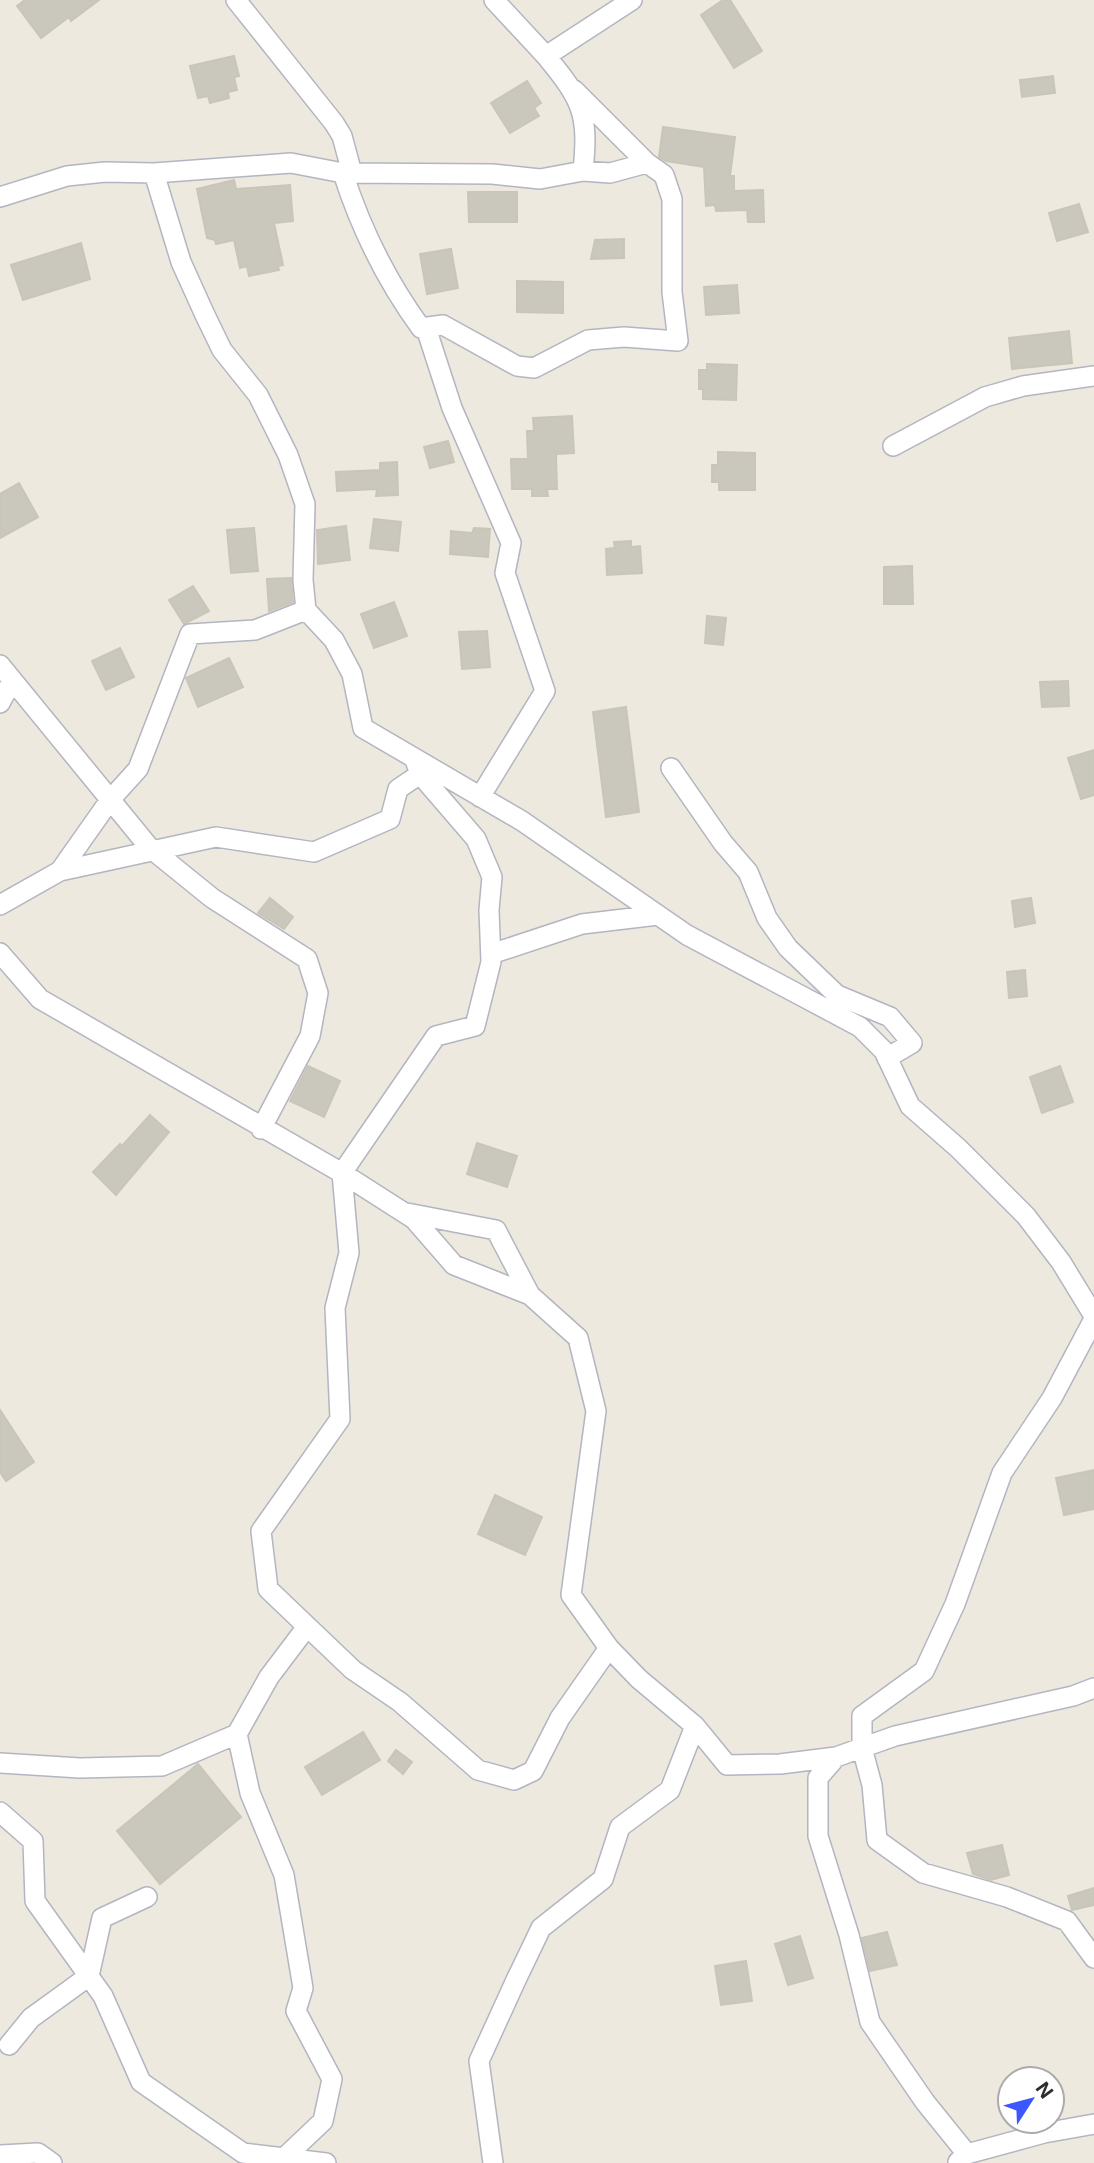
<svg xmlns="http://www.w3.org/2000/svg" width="1094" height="2163" font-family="Inter,sans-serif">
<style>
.building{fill:#cac7bd;stroke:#cac5b8;stroke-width:2}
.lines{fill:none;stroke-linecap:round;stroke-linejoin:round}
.minor-casing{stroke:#b3b5c0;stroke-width:22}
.minor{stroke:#fff;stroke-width:19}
</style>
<rect width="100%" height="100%" fill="#eee9df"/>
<path class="building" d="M 25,0 L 99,0 L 71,21 L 69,17 L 41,38 L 17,6 Z
M 723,0 L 730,0 L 762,51 L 734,68 L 701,15 Z
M 234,56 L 239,76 L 234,77 L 237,90 L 228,92 L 229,98 L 210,103 L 208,96 L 198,98 L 190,66 Z
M 1053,76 L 1055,93 L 1022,97 L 1020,80 Z
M 527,81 L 541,103 L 534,108 L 539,116 L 510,133 L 491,103 Z
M 663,127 L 735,137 L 730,176 L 734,176 L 734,191 L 763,190 L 764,222 L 748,222 L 747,210 L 716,211 L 715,205 L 706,206 L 704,167 L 666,161 L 659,157 Z
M 234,180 L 236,189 L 290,185 L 293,221 L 274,223 L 283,265 L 278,266 L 279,270 L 249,276 L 247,266 L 240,268 L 234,240 L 216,244 L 215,240 L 207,238 L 197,189 Z
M 468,192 L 517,192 L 517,222 L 469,222 Z
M 1079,204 L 1088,232 L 1057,241 L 1049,213 Z
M 624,239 L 624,258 L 591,259 L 595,240 Z
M 81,243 L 90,279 L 23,300 L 11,265 Z
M 451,249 L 458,288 L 427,294 L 420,254 Z
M 517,281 L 563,282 L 563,313 L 517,312 Z
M 737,285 L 739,313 L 706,315 L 704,287 Z
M 1069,331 L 1072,363 L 1012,369 L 1009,338 Z
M 707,364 L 737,365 L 736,400 L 703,399 L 703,389 L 699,389 L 699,370 L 707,370 Z
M 572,416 L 574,453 L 556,454 L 557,489 L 547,489 L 548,496 L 532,496 L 532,489 L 512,489 L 511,459 L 528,459 L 527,431 L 534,431 L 533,418 Z
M 448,441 L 454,462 L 430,468 L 424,447 Z
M 718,452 L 755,453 L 755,490 L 719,490 L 719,482 L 712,482 L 712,465 L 718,465 Z
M 397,462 L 398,495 L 376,496 L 377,489 L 337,491 L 336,472 L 380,470 L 380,463 Z
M 19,483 L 38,517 L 0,538 L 0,494 Z
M 374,519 L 401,522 L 398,551 L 370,548 Z
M 346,526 L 350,560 L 318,564 L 317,530 Z
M 254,528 L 258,571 L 231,573 L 227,530 Z
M 474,528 L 490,529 L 488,557 L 450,554 L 451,531 L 472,533 Z
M 631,541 L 631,547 L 640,546 L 642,573 L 607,575 L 606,549 L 615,548 L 614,542 Z
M 912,566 L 913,604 L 884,604 L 884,567 Z
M 291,578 L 293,602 L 269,611 L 267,579 Z
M 193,586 L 209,611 L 184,624 L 169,600 Z
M 394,602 L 407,636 L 374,648 L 361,614 Z
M 707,616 L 726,618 L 723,645 L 705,643 Z
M 487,631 L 490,667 L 462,669 L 459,632 Z
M 120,648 L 134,677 L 106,690 L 92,661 Z
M 229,658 L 243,687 L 198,707 L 186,678 Z
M 1068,681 L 1069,706 L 1042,707 L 1040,682 Z
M 626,707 L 639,812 L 606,817 L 593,712 Z
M 1094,750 L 1094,795 L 1081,799 L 1068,758 Z
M 270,898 L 293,917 L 284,929 L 258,913 Z
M 1031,898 L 1035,923 L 1015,927 L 1012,901 Z
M 1025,970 L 1027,996 L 1009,998 L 1007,972 Z
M 308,1066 L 340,1081 L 324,1117 L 290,1101 Z
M 1060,1066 L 1073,1102 L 1042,1113 L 1030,1077 Z
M 150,1115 L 169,1132 L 116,1195 L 93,1172 L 120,1144 L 122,1146 Z
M 477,1143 L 517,1156 L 507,1187 L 467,1174 Z
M 0,1410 L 34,1462 L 6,1481 L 0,1472 Z
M 1094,1470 L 1094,1509 L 1064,1515 L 1056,1478 Z
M 495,1495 L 542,1517 L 525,1555 L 478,1534 Z
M 363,1732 L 380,1760 L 322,1795 L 305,1767 Z
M 396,1750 L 412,1762 L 403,1774 L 388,1761 Z
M 198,1764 L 241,1817 L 160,1884 L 117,1831 Z
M 1002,1845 L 1009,1875 L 991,1880 L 973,1874 L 967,1853 Z
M 1094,1888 L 1094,1905 L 1072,1910 L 1068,1896 Z
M 887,1932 L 897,1965 L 870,1971 L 862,1938 Z
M 800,1936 L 813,1978 L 788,1985 L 775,1944 Z
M 746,1961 L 752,2001 L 721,2005 L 715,1966 Z"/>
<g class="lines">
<g class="minor-casing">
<path id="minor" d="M 236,0 L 334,123 L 342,136 L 352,173
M 494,0 L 546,56 L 632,0
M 546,56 C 582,100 589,113 583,171 L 610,173 L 647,163 L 574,90
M 583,171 L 540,179 L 492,174 L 343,173 C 361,229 386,280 421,328 L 443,325 L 517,366 L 534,368 L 588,340 L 624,337 L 678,341 L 672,292 L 672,199 L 664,175 L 647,163
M 154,173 L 181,262 L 205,315 L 222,350 L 258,395 L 288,455 L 305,504 L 303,580 L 306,610 L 334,640 L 352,674 L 363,728 L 522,821 L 687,935 L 860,1027 L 884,1051 L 910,1106 L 958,1148 L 1026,1216 L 1061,1262 L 1094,1316
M 0,197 L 67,176 L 105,172 L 154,173 L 291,163 L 343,173
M 426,328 L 452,408 L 511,543 L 505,573 L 545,691 L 480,797
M 893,446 L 985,397 L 1023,386 L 1094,376
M 0,665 L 149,847 L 212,898 L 307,959 L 318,993 L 310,1036 L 261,1129
M 0,703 L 12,681
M 415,760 L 420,774 L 476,839 L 492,877 L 489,910 L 491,962 L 475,1026 L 436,1036 L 342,1173 L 349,1253 L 335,1308 L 340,1419 L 261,1531 L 268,1589 L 353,1670 L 400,1702 L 478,1770 L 514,1780 L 533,1771 L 560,1718 L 609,1648 L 639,1679 L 695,1726 L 727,1765 L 780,1764 L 836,1757 L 895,1736 L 1073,1696 L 1094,1688
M 671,768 L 723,843 L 748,872 L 767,918 L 788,948 L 837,995 L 890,1017 L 912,1043 L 887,1058
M 60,871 L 216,837 L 314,852 L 390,819 L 398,789 L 420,774
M 0,905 L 60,871 L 110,800 L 138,769 L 190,634 L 255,630 L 306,610
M 0,953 L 40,999 L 342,1173 L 414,1219 L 454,1265 L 530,1295 L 578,1338 L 596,1411 L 571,1595 L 609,1648
M 491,954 L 582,924 L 658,915
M 407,1213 L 496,1230 L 530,1295
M 1094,1319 L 1052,1398 L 1002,1473 L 955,1604 L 924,1671 L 862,1716 L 862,1748 L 872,1785 L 877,1840 L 923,1873 L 1007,1897 L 1067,1921 L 1094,1958
M 836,1757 L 818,1778 L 818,1836 L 849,1935 L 870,2022 L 925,2102 L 967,2154
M 0,1763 L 80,1768 L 162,1766 L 237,1734
M 0,1812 L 33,1841 L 35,1901 L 103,1996 L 141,2082 L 243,2153 L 326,2163
M 9,2045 L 31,2018 L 89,1976 L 102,1918 L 147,1897
M 0,2155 L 38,2153 L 52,2163
M 284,2158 L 323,2121 L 332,2079 L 296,2011 L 303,1988 L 284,1875 L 250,1793 L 237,1734 L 269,1677 L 306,1628
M 958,2162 L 967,2154 L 1044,2133 L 1094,2124
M 493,2163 L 479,2061 L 516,1980 L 541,1928 L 603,1879 L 620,1827 L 670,1790 L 695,1726"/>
</g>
<use href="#minor" class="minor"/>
</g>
<g transform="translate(1031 2100) rotate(54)"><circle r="33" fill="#ffffff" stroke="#ababab" stroke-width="2"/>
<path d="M0-5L12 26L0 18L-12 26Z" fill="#3c57fe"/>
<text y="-10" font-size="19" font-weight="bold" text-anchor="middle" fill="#2d2d2d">N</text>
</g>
</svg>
